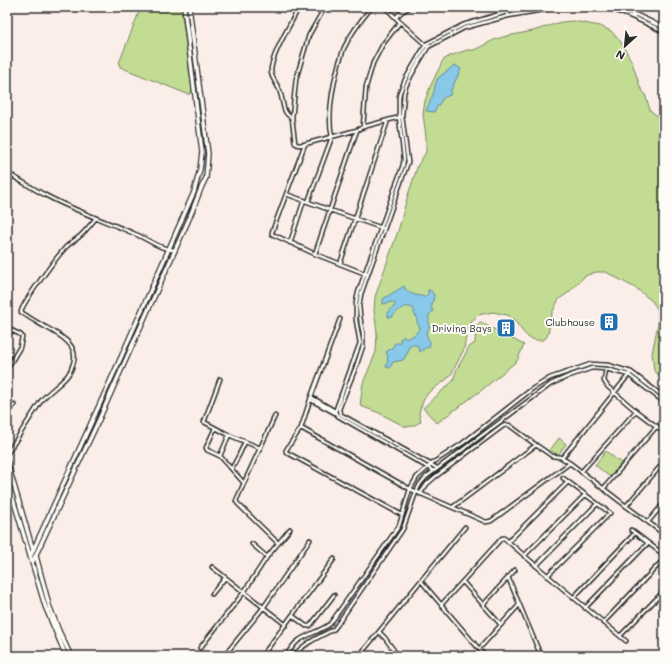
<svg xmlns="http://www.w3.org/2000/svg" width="671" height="663" font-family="Mali,sans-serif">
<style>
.green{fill:#c2dc93;stroke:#76845f}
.water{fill:#88c8e9;stroke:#63899d}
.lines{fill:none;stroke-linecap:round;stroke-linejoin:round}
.minor-casing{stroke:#2b2b2b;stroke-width:5.5}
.tertiary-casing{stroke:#2b2b2b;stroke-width:6}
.minor{stroke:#fdfcf7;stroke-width:2.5}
.tertiary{stroke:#fdfcf7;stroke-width:3.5}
.labels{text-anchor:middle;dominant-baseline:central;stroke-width:4;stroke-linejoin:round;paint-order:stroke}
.poi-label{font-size:10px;fill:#2b2b2b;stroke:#fdfcf7;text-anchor:end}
</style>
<rect width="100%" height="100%" fill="#fbeee9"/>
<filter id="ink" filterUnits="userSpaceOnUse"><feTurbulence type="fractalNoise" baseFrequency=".025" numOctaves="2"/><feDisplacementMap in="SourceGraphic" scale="8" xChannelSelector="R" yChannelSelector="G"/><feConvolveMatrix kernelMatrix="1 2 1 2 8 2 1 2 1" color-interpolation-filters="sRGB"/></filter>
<g filter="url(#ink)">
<path class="green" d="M 141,7 L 181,7 L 192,90 L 190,94 L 187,94 L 120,67 L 119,63 Z
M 573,21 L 600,26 L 611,31 L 621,42 L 632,62 L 640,87 L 645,94 L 650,110 L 656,115 L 664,118 L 664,379 L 654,371 L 652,353 L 658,324 L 658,310 L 652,301 L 637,289 L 606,272 L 596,272 L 585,276 L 568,293 L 559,299 L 552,313 L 548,334 L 546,338 L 543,340 L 536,340 L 529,338 L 523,332 L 515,321 L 510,316 L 507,315 L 493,312 L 478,315 L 473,320 L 467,330 L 464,349 L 452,373 L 447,379 L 428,393 L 424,399 L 420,409 L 419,413 L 421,421 C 416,425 411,428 404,426 L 377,412 L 363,407 L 360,405 L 363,383 L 376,352 L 377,332 L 374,311 L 375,297 L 399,228 L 407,198 L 418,165 L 426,152 L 426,137 L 423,114 L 425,101 L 430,87 L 443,60 L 450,56 L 467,50 L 474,50 L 496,39 L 507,36 L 533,31 L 561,22 Z
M 480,322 L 524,345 L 517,361 L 483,389 L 437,423 L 423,408 L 453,381 L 456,371 L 469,347 L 475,343 L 476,327 Z
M 559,438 L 566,444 L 558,455 L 550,450 Z
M 606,451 L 621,463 L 610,477 L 595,465 Z"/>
<path class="water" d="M 455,65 L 461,69 L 451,90 L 450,95 L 443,98 L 434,112 L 426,111 L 434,92 L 435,85 L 438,78 Z
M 404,286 C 407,295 417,295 425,297 L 428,294 L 428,290 L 430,290 C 437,296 433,297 432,305 C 431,307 432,309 433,311 L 429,315 L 429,328 L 426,333 C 427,338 432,342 429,347 L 425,348 L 420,352 L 417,345 L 412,345 L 409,347 L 408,352 L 403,360 L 393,362 L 390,368 L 386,367 L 388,361 L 387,358 L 388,356 L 386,352 L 392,348 L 395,343 L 400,343 L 400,339 L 403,337 C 411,339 417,334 420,327 L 417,323 L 417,317 L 414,314 L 414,309 C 404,303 399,310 392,317 L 388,317 L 388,313 L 391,309 L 394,307 L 395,303 L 392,302 L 383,304 L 383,299 Z"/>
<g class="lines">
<g class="minor-casing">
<path id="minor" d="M 325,7 L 309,35 L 296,79 L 292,118 L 295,143 L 298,145 L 305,144 L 357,130 L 363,127 L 400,117
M 385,7 L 400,22 L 428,47
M 506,7 L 508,16
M 602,7 C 624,12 644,22 664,32
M 620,7 L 664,28
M 627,7 L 634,17
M 396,17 L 403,11 L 410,7
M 292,118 C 281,112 284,102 280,92 C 278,85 272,79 271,72 C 270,57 292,22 299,7
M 363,127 L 366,87 L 373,63 L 383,44 L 400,22
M 305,144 L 272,232 L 272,234 L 315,254 L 366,274
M 7,173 C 20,180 33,189 47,196 C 75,211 106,221 135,234 C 148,239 161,250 175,250
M 286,194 L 330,210 L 382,228
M 308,202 L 332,137 C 327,115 333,85 339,63 C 341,58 342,53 344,48 C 351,33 361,20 372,7
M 290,243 L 304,200
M 315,254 L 357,130
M 340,264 L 388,120
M 340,319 L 311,397 L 301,428 L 286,450 L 286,452 L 402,515
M 7,328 L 21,335 L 22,337 L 20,347 L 7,369
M 606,369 L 604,381 L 608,387 L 636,411 L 664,432
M 220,379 L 204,422 L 229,435 L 260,448
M 311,397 L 335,411
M 311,400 L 335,413
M 7,415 L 14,405
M 275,416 L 244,483 L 236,501 L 238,504 L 278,543
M 215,428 L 206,448 L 207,450 L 220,456 L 243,482
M 301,428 L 410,489 L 486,522 L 491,521 L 570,463 L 626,506 L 664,534
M 7,454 L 41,401 C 49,391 60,385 68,375 C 70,372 72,368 73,364 C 81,343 54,332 40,324 C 33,320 27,316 21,312 C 22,303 57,257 65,248 C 69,244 74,241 79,237 C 85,232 90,225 96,218
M 220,456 L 229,435
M 562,458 L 631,372
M 232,468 L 239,455 L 245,442
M 437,468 L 340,414 L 339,409 L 356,367 L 363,346 L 363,333 L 361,324 L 359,306 L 361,294 L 408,162 L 402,116 L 404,93 L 406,86 L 412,74 L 428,47 L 464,28 L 508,16 L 560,7
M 434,471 L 338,416 L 335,412 L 360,343 L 356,320 L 356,303 L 358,293 L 403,165 L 404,159 L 399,117 L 399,97 L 400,92 L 405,80 L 426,44 L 463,25 L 507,12 L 533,7
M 581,472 L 636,411
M 603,489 L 657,426
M 420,494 L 427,484 L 435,477 L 503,426 L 507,425 L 509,425 L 536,445 L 552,456 L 560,457 L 570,463
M 626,506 L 664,462
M 453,507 L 536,445
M 648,522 L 664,503
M 631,530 L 664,555
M 508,542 L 568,482
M 252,544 L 267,557
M 524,556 L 585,495
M 536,566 L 597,504
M 212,567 L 286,625
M 547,576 L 610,513 L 563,478
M 508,577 L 541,656
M 421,581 L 485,656
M 463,582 L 501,625
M 212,594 L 225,578
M 573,598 L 635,533
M 441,605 L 502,538 L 504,538 L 562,588 L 626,641
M 483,605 L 515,570
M 585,608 L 648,543
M 293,616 L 306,626 L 310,626 L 334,595
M 603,623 L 664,559
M 379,632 L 385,638 L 398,656
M 620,636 L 664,591
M 200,648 L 244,592 L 267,557 L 290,529
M 479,649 L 519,605
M 224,656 L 263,608 L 310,540
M 262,656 L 334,559
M 286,656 C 289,651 293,645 298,641 C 308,634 320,631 330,624 L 399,526 L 410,489 L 417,477 L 434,462 L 463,443 L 532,389 L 550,378 L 591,364 L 608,365 L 631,372 L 664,397
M 294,656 C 304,643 319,637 334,629 L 337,625 L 403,529 L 416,492 L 420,484 L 426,477 L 551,384 L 569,376 L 592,368 L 606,369 L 629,375 L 664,402
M 359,656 L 465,527"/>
</g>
<g class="tertiary-casing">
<path id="tertiary" d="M 7,461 L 33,550
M 9,470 L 8,482 L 45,606 L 66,656
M 36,556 L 49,605 L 59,631 L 71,656
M 30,557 L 118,364 L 194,192 L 200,169 L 202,152 L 184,7
M 32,563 L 97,424 L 189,219 L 202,186 L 206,178 L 208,154 L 189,7"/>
</g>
<use href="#minor" class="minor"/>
<use href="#tertiary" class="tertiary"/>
</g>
</g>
<defs>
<g id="building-square" transform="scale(1)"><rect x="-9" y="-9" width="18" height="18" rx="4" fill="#1f6fb2" stroke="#fdfcf7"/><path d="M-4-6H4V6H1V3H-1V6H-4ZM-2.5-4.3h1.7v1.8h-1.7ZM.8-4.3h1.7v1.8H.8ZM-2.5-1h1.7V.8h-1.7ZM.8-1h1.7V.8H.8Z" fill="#fff"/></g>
</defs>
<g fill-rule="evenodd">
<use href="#building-square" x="609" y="322"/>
<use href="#building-square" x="506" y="328"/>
</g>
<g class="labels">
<g class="poi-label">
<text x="595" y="322">Clubhouse</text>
<text x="492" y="328">Driving Bays</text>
</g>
</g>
<rect width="671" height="663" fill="none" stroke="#fdfcf7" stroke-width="24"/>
<rect x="12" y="12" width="647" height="639" fill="none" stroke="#2b2b2b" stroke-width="1.5" filter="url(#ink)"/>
<g transform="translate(625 46) rotate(207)" stroke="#fdfcf7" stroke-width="3" paint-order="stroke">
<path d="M0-3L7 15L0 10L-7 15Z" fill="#2b2b2b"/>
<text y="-6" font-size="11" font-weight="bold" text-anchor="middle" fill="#2b2b2b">N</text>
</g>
</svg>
